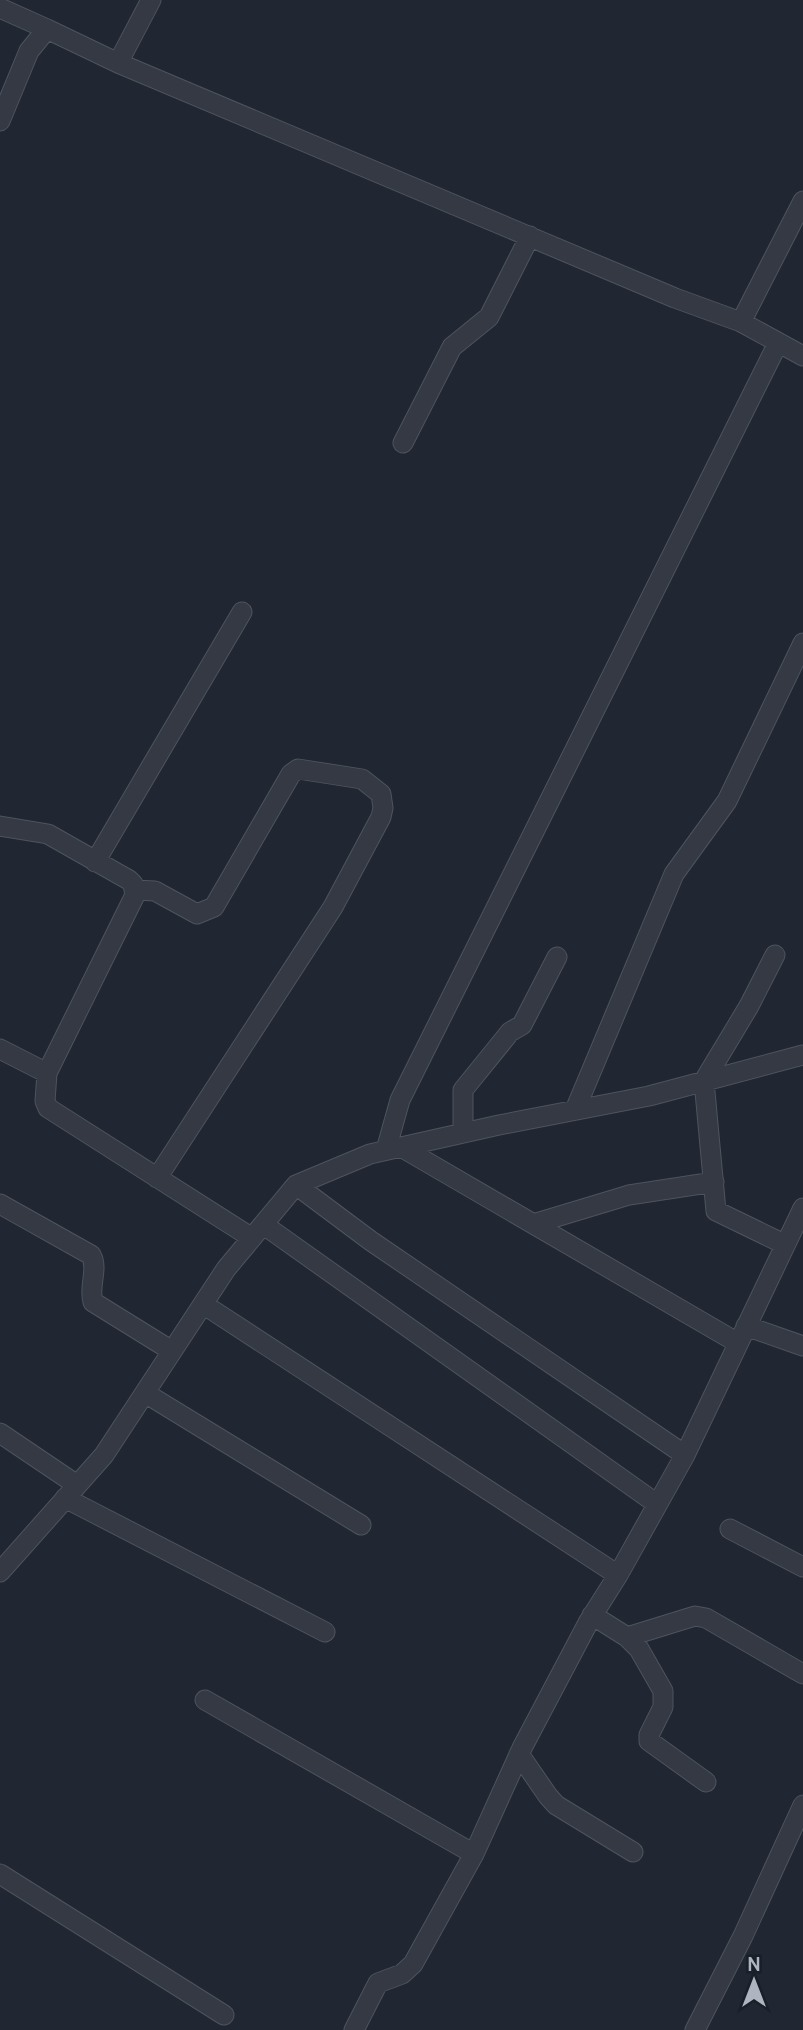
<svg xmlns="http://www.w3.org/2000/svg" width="803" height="2030" font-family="Cabin,sans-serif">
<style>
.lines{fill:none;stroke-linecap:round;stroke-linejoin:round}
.minor-casing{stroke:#4e545e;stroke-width:21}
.minor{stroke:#343943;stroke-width:19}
</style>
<rect width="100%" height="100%" fill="#212732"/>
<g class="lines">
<g class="minor-casing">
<path id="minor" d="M 0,8 L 47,29
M 118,63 L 151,0
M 0,121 L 29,51 L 47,29 L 118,63 L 675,298 L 741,322 L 803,356
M 741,322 L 803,201
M 403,443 L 452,347 L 489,317 L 530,236
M 0,826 L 48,834 L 129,880 L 133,884 L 135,895 L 47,1073
M 95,862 L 242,612
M 135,890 L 155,891 L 197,914 L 214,907 L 291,774 L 298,769 L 362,779 L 381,794 L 383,808 L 381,817 L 333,907 L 157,1178
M 775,955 L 749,1006 L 704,1081 L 716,1211 L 784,1244
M 0,1049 L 47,1073 L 45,1101 L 48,1108 L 252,1238
M 575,1110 L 674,874 L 727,801 L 803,643
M 463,1133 L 463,1090 L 510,1032 L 522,1025 L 557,957
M 401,1147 L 738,1343
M 386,1150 L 400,1100 L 778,343
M 296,1185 L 371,1241 L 685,1455
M 0,1204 L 91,1255 C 99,1269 88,1286 93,1302 L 172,1351
M 533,1224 L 629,1195 L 714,1182
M 264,1225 L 657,1504
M 203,1304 L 618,1575
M 746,1326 L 803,1346
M 145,1393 L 361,1525
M 0,1433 L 77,1485
M 65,1498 L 325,1632
M 730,1529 L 803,1567
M 0,1572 L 104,1455 L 226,1269 L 296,1185 L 370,1154 L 499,1125 L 649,1096 L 803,1055
M 592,1615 L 627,1637 L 639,1649 L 663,1691 L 663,1707 L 649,1735 L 649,1741 L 706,1782
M 627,1637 L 695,1616 L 706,1618 L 803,1674
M 205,1700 L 474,1854
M 519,1754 L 548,1796 L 556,1805 L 633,1852
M 0,1874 L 224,2015
M 354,2030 L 378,1983 L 402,1974 L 413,1964 L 474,1854 L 522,1748 L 589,1621 L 618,1575 L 685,1455 L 803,1208
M 695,2030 L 743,1936 L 803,1805"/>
</g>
<use href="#minor" class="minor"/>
</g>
<g transform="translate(754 1981)" stroke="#191f28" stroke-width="5" paint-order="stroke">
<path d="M0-5L12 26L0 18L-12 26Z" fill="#aeb4c0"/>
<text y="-10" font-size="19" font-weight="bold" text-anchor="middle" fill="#aeb4c0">N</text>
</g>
</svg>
